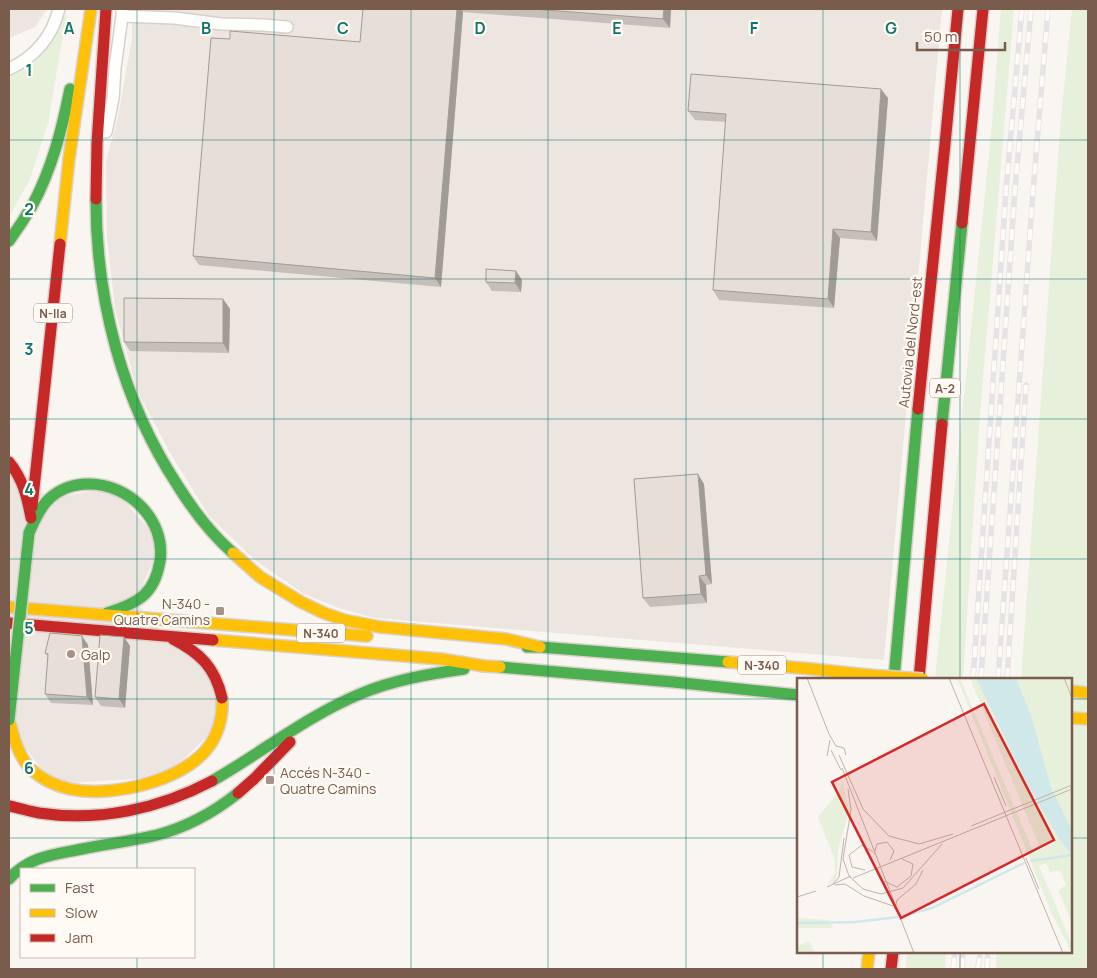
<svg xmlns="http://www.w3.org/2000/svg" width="1097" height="978" font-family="Manrope,sans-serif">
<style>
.industrial{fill:#ede5e0}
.green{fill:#e7f0db}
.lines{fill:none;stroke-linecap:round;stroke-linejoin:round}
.street-casing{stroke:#d7d1cb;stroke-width:14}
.fast-casing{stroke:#dad1cc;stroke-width:14}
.slow-casing{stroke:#dad1cc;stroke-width:14}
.jam-casing{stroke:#dad1cc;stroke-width:14}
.street{stroke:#fefefd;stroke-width:11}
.fast{stroke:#4caf50;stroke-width:11}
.slow{stroke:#ffc107;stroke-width:11}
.jam{stroke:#c62828;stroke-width:11}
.rail-casing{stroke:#e6e3e7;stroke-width:5.5}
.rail{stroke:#fffaf3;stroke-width:4;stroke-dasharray:11;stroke-linecap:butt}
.fast-bridge-casing{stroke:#dad1cc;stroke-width:14;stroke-linecap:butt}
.slow-bridge-casing{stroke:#dad1cc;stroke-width:14;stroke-linecap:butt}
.fast-bridge{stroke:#4caf50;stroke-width:11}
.slow-bridge{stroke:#ffc107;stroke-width:11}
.wall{fill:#c6bfb9}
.shaded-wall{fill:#a19b96}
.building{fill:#e6ded7;stroke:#a19b96}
.grid{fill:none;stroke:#0f766e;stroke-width:1;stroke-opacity:0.55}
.poi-dot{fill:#a69286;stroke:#fffaf3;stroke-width:2}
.labels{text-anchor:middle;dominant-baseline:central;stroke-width:4.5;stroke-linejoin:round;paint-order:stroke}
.shield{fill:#fffaf3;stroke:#a28b7f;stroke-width:1}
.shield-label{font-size:12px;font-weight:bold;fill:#7a5c4d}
.street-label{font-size:14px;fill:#7a5c4d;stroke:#fffaf3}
.poi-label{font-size:14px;fill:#7a5c4d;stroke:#fffaf3;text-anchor:start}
.inset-river{fill:none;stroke:#d0e8ea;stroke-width:2.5}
.inset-road{fill:none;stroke:#c2b3aa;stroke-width:1}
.view{fill:#d62828;fill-opacity:0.15;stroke:#d62828;stroke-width:2.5}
.inset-edge{fill:none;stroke:#7a5c4d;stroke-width:2.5}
.grid-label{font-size:16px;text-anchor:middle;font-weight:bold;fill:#0f766e;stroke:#fffaf3;stroke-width:4.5;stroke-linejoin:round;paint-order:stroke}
</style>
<rect width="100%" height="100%" fill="#f9f5f0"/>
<path class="industrial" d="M 9,9 L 47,9 L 35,27 L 9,38 Z
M 132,9 L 942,9 L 884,660 L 375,618 L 339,608 L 304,594 L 255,560 L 209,516 L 169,451 L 137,390 L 115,309 L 107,237 L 106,161 L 118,117 L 132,38 Z
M 9,462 L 49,499 L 112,487 L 161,543 L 135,602 L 166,636 L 207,662 L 220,725 L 164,777 L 52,784 L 9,725 Z"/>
<path class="green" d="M 1001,9 L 1014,9 L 979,427 L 963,679 L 935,679 L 991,135 Z
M 1072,9 L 1088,9 L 1088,969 L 996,969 L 997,952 L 1071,952 L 1071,679 L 1021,679 L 1061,117 Z
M 67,12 L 48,123 L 30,179 L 9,217 L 9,76 C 15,73 22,71 27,68 C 47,56 56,31 67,12 Z
M 907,952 L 946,952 L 945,969 L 906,969 Z"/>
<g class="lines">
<g class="street-casing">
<path id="street" d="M 122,9 L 122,16 L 174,18 L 222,24 L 264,25 L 287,27
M 9,69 C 35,57 52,37 59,9
M 106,132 L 113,99 L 115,68 L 122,16"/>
</g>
<g class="fast-casing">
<path id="fast" d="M 96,199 C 96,300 122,401 178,486 C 193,510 211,534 233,553
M 9,241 C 17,230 25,218 32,206 C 52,169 62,129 70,89
M 942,424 L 962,223
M 29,533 C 34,522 39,509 48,500 C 59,489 74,484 89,484 C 129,484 166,520 160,561 C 158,573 154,586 144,595 C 134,604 120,609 107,613
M 527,647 L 540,647 L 728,662
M 500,667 L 673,682 L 798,695
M 894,679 L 918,409
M 212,781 C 261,753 307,716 360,694 C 393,680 429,674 464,669
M 9,879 C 30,856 53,855 82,849 C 107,844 132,841 157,835 C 187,827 213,813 238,793"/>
</g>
<g class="slow-casing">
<path id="slow" d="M 60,244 L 69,159 L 91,9
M 233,553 L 260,577 L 301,602 L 324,613 L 344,620 L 380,627 L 506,639 L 540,647
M 9,607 L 367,636
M 213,640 L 441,659 L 484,666 L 500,667
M 728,662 L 812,669 L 868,675
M 1071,691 L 1088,693
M 1071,718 L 1088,719
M 9,720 C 14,738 19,759 33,771 C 43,780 57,786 70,789 C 112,798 185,781 210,745 C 220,730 223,715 222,698
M 867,969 L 869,952"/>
</g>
<g class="jam-casing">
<path id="jam" d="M 96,199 L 97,143 L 106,9
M 962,223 L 983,9
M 918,409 L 945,144 L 958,9
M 9,462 C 23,479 27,497 31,518
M 32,507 L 60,244
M 9,623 L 213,640
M 173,639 C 200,653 215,667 222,698
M 919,679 L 942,424
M 238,793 L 254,779 L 290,742
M 9,806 C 19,808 29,811 39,813 C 99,822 159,809 212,781
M 891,969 L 893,952"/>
</g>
<use href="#street" class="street"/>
<use href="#fast" class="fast"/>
<use href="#slow" class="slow"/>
<use href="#jam" class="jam"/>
<g class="rail-casing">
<path id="rail" d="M 973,679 L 1006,190 L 1022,9
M 981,679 L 1015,190 L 1031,9
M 998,679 L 1033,192 L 1048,9
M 1007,679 L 1026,385
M 953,969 L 955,952
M 962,969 L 963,952
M 978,969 L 980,952
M 987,969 L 988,952"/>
</g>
<use href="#rail" class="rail"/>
<g class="fast-bridge-casing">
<path id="fast-bridge" d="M 9,720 L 29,533"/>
</g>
<g class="slow-bridge-casing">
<path id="slow-bridge" d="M 868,675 L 923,679"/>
</g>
<use href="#fast-bridge" class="fast-bridge"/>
<use href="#slow-bridge" class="slow-bridge"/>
</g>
<path class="wall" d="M 363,9 L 671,9 L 670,28 L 463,12 L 441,287 L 199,265 L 193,256 L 230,39 L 360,42 Z
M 888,98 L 877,241 L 840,238 L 834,308 L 719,300 L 713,290 L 726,122 L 695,120 L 688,111 Z
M 516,271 L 522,280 L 521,292 L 492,291 L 486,282 Z
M 223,299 L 230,309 L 229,353 L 130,351 L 124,342 Z
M 704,484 L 712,584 L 706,585 L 707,603 L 650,607 L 643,598 Z
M 82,636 L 88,645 L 93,705 L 51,703 L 45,694 L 48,657 L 45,653 Z
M 124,637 L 130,646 L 125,708 L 101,706 L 95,697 Z"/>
<path class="shaded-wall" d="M 457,9 L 461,9 L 463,12 L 441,287 L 435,278 Z
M 664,9 L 671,9 L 670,28 L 663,19 Z
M 881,89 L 888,98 L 877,241 L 871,232 Z
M 833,229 L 840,238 L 834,308 L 828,299 Z
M 516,271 L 522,280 L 521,292 L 515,283 Z
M 223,299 L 230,309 L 229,353 L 223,343 Z
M 698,474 L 704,484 L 712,584 L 706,575 Z
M 699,576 L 706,585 L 707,603 L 701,594 Z
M 82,636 L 88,645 L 93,705 L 87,697 Z
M 124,637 L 130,646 L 125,708 L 119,699 Z"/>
<path class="building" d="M 363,9 L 457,9 L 435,278 L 193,256 L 211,38 L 230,39 L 230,31 L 360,42 Z
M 533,9 L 664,9 L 663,19 Z
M 691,74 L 881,89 L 871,232 L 833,229 L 828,299 L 713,290 L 726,114 L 688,111 Z
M 486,269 L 516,271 L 515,283 L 486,282 Z
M 124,298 L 223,299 L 223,343 L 124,342 Z
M 698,474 L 706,575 L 699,576 L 701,594 L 643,598 L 634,479 Z
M 50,633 L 82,636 L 87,697 L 45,694 L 48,654 L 45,653 Z
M 100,635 L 124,637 L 119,699 L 95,697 Z"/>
<path class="grid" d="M 137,9 L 137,869M 274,9 L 274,969M 411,9 L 411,969M 548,9 L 548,969M 686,9 L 686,969M 823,9 L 823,679M 960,9 L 960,679M 9,140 L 1088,140M 9,279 L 1088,279M 9,419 L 1088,419M 9,559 L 1088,559M 9,699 L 798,699M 1071,699 L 1088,699M 9,838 L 798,838M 1071,838 L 1088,838M 823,952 L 823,969M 960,952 L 960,969M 137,957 L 137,969"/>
<g class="poi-dot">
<rect x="215" y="606" width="10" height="10" rx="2.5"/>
<circle cx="71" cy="654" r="5"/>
<rect x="265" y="775" width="10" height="10" rx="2.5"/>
</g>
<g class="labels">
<g class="shield">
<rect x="34" y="303.5" width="38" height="19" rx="4"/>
<rect x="930" y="378.5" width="30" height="19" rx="4"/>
<rect x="297" y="623.5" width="48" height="19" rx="4"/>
<rect x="738" y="655.5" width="48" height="19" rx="4"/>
</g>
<g class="shield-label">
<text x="53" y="313">N-IIa</text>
<text x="945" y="388">A-2</text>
<text x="321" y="633">N-340</text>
<text x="762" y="665">N-340</text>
</g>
<g class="street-label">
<text transform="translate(910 342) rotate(-84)">Autovia del Nord-est</text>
</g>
<g class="poi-label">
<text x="210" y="603" text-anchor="end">N-340 -<tspan x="210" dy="16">Quatre Camins</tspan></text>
<text x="81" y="654">Galp</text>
<text x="280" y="772">Accés N-340 -<tspan x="280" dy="16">Quatre Camins</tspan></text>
</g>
</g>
<g transform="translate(797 678)">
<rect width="275" height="275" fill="#f9f5f0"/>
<path d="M 160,0 L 163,0 L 236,173 L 243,170 L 173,0 L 179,0 L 229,104 L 262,161 L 275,177 L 275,245 L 261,212 L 269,207 L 263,192 L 253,194 L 249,185 L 242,188 L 275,266 L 275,275 L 254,234 ZM 219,0 L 275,0 L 275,152 L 268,143 L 255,112 L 234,37 ZM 45,101 L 52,133 L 41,172 L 40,197 L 38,203 L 30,207 L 38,195 L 38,182 L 21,139 L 43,112 ZM 0,240 L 33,242 L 36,250 L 0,250 ZM 12,263 L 18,275 L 0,275 L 0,268 Z" fill="#e7f0db"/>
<path d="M 179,0 L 219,0 L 234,37 L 255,112 L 275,152 L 275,177 L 262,161 L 229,104 Z" fill="#d0e8ea"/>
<path class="inset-river" d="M 233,183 L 275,177M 105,238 L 135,230 L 227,185M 0,245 L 59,244 L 101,239"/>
<path class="inset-road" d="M 10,0 L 32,56 L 39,68 L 47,70 L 49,77M 152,0 L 266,275M 267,0 L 275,20M 34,72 L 44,92M 42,77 L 66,131 L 92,158 L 122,166 L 156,156M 30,78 L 33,62M 45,90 L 117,275M 197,99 L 209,128M 51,111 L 54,132 L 46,181 L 52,198 L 66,211 L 84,216 L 106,210 L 145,166M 174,148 L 275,107M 77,176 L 80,166 L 90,164 L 97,173 L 93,182M 229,180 L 242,211M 68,192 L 55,189 L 52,177 L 65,167 L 76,174M 56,200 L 275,111M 87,203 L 100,209 L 114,198 L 116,186 L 105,181M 36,206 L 42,199 L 47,160M 38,207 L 48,206 L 67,218 L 96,228M 30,209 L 54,198M 0,219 L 19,213M 98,231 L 100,222 L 119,206 L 126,192"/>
<path class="view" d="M 187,26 L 257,162 L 104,240 L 35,104 Z"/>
<rect width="275" height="275" class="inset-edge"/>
</g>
<g class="grid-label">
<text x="69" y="34">A</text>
<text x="206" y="34">B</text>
<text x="343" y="34">C</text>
<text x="480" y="34">D</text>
<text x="617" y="34">E</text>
<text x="754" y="34">F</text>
<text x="891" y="34">G</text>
<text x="29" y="76">1</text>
<text x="29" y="215">2</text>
<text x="29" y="355">3</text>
<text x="29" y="495">4</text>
<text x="29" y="634">5</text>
<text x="29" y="774">6</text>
</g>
<rect width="1097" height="978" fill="none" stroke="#7a5c4d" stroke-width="20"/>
<rect x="20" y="868" width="175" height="90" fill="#fffaf3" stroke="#cabbb1"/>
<rect x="30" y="884" width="25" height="8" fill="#4caf50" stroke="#cabbb1"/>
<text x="65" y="893" font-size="15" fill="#7a5c4d">Fast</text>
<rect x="30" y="909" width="25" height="8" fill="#ffc107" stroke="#cabbb1"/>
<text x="65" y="918" font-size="15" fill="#7a5c4d">Slow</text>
<rect x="30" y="934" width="25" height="8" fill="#c62828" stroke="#cabbb1"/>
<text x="65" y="943" font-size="15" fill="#7a5c4d">Jam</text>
<path d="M917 42v8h88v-8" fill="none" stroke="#7a5c4d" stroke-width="2.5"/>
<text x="924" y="42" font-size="15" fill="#7a5c4d" stroke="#fffaf3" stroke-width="4" paint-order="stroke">50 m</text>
</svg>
